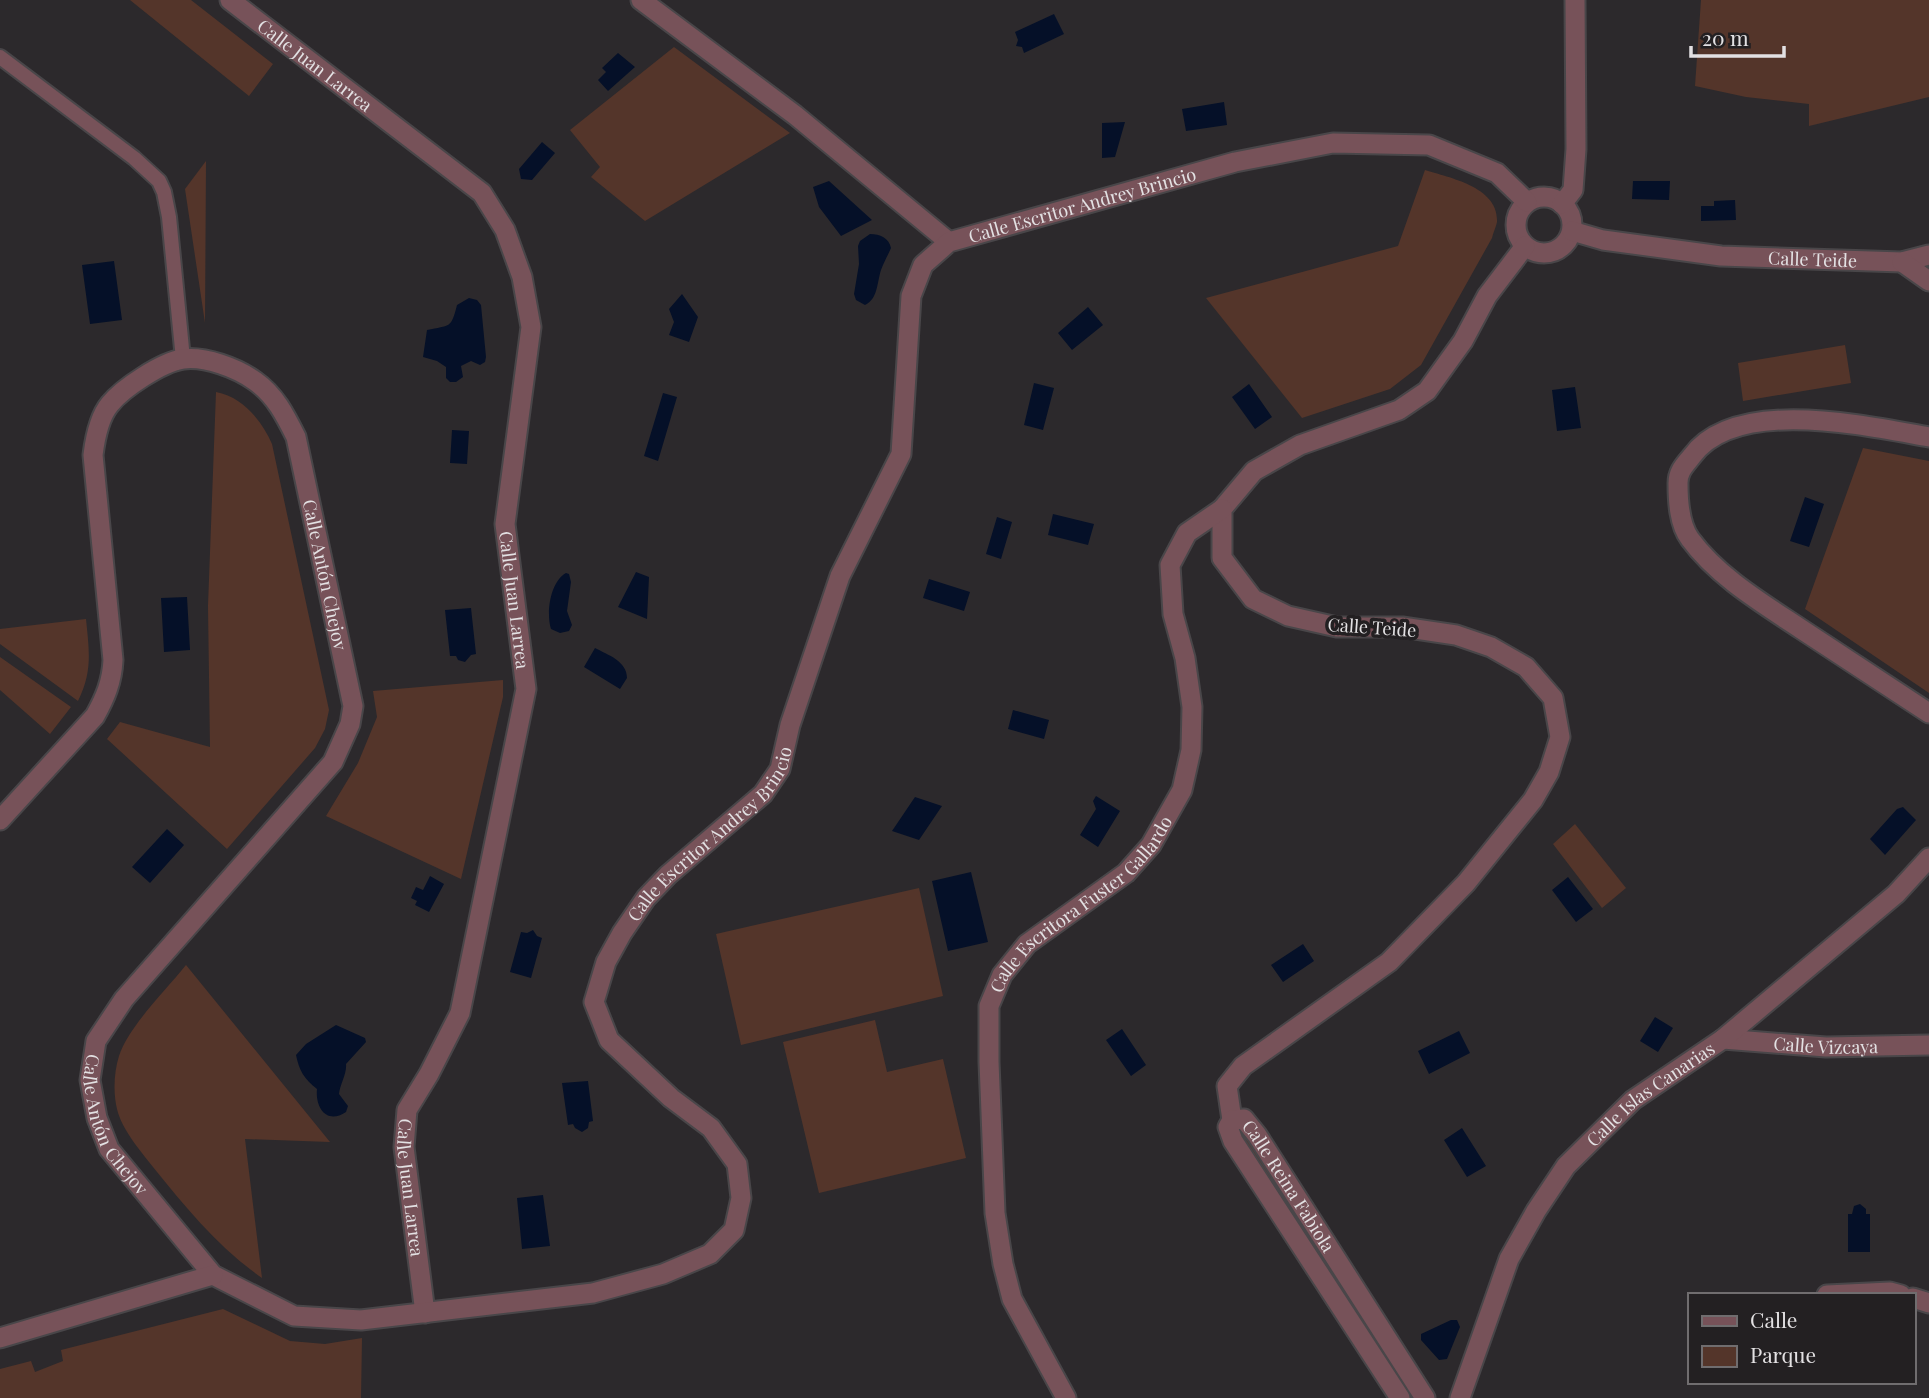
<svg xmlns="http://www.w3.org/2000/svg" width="1929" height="1398" font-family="'Playfair Display',serif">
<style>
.green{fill:#54352a}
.water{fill:#051028}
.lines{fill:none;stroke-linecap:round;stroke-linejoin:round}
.service-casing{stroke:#494649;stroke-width:18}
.minor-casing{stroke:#494649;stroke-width:23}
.tertiary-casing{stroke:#494649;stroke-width:23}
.service{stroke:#775259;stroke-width:14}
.minor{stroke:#775259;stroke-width:19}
.tertiary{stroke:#775259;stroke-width:19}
.labels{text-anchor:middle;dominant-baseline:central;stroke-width:7;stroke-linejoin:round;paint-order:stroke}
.street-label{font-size:18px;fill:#e3e1e3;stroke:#232022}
</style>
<rect width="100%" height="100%" fill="#2c292c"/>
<path class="green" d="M 130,0 L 191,0 L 273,64 L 249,96 Z
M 1701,0 L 1929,0 L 1929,97 L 1809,126 L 1809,104 L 1746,97 L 1695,86 Z
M 674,47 L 790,133 L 645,221 L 591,177 L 600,167 L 570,130 Z
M 206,161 L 205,323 L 185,189 Z
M 1425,170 C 1450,178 1499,187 1497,222 C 1496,227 1493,233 1492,238 L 1421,365 L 1390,389 L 1302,418 L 1206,298 L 1398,246 Z
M 1845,345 L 1851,383 L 1743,401 L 1738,363 Z
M 216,392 C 243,397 262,421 272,444 L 329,710 L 325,729 L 315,748 L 227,849 L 107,739 L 120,722 L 210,747 L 208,606 Z
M 1863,448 L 1929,461 L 1929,693 L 1805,609 Z
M 86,619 C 89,650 93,671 78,701 L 0,644 L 0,629 Z
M 0,657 L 71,707 L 50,734 L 0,690 Z
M 503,680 L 503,697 L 461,879 L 326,816 L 358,763 L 377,717 L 373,691 Z
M 1575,824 L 1626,888 L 1602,908 L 1553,844 Z
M 919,888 L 943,996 L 741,1045 L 716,934 Z
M 186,965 L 330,1142 L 245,1139 L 262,1278 C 219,1248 186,1208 153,1167 C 140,1150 122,1130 117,1109 C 113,1092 114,1072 119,1056 C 129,1026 166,990 186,965 Z
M 875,1020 L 887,1072 L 943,1059 L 966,1158 L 819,1193 L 783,1042 Z
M 1242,1136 L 1245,1136 L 1362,1316 L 1361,1321 L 1359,1321 L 1242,1140 Z
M 223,1309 L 290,1341 L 325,1344 L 362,1338 L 361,1398 L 0,1398 L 0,1369 L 31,1361 L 35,1372 L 63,1361 L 61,1350 Z"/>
<path class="water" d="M 1054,14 L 1064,34 L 1024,53 L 1022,47 L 1016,46 L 1018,40 L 1015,32 Z
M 618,53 L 635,67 L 608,91 L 598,80 L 606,72 L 602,68 Z
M 1224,102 L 1227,125 L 1186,131 L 1182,109 Z
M 1125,122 L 1115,157 L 1102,158 L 1102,123 Z
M 542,142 L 555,153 L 532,180 L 521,179 L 519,169 Z
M 829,181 L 872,220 L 841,236 L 819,207 L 813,187 Z
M 1633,181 L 1670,181 L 1669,200 L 1632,199 Z
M 1735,200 L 1736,220 L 1701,221 L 1701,206 L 1714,206 L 1714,201 Z
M 870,234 C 880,234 889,238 891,248 C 888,255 884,262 881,270 C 877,282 878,299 865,305 L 856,300 L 854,294 L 859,264 L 858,246 L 860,241 Z
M 114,261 L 122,320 L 90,324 L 82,265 Z
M 682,294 L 698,317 L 689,342 L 669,335 L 674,322 L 669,309 Z
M 469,298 L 477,300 L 481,305 L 486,357 L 485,362 L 480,365 L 471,361 L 461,366 L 463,377 L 456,382 L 450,382 L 446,378 L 446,367 L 437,361 L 423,357 L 427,330 C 450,325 451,329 457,305 Z
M 1088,307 L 1103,325 L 1072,350 L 1058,333 Z
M 1034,383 L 1054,388 L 1043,430 L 1024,425 Z
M 1249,384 L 1272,417 L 1255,429 L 1232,397 Z
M 1575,387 L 1581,428 L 1557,431 L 1552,390 Z
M 663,393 L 677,397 L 658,461 L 644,456 Z
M 452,430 L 469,431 L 467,464 L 450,463 Z
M 1805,497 L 1824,504 L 1809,547 L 1790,541 Z
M 1053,514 L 1094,524 L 1088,545 L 1048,535 Z
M 997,517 L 1012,522 L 1001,559 L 986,554 Z
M 636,572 L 649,577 L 647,619 L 618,607 Z
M 566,573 L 569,574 L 571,582 L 567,611 L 572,625 L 569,631 L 560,633 L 551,629 C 546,613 550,582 566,573 Z
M 929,579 L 970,592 L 964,611 L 923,598 Z
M 187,597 L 190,650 L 164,652 L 161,598 Z
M 471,608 L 476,654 L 471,655 L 465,662 L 458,660 L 456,656 L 450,656 L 445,610 Z
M 595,648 C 608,655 627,661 627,678 L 620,689 L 584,667 Z
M 1013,710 L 1049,720 L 1044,739 L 1008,729 Z
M 1096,796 L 1120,811 L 1098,847 L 1080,835 L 1096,809 L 1093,801 Z
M 915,797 L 942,806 L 919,840 L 892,831 Z
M 1903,807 L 1916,820 L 1885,855 L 1870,839 L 1897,809 Z
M 167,829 L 184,845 L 150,883 L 132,867 Z
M 971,872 L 988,942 L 948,951 L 932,881 Z
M 430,876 L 444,884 L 429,912 L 415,905 L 417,901 L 411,898 L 416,887 L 423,890 Z
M 1568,877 L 1593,909 L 1576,922 L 1552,890 Z
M 533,930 L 537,936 L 542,938 L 531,978 L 510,972 L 521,932 L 527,933 Z
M 1303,944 L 1314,961 L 1283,982 L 1271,965 Z
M 1655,1017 L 1673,1028 L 1658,1052 L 1640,1041 Z
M 336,1025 L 365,1038 L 366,1042 L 346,1064 C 347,1074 340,1084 339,1094 L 348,1106 L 346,1112 C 327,1125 315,1108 317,1089 C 304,1079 299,1070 296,1055 L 306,1044 Z
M 1122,1029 L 1146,1065 L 1131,1076 L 1106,1040 Z
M 1459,1031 L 1470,1053 L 1429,1074 L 1418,1051 Z
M 588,1081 L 593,1121 L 589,1122 L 588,1128 L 582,1132 L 575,1128 L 573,1124 L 568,1125 L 562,1083 Z
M 1462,1128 L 1486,1166 L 1467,1177 L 1444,1140 Z
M 543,1195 L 550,1246 L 522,1249 L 517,1198 Z
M 1860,1204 L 1866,1209 L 1866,1214 L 1870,1214 L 1870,1252 L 1848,1252 L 1848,1214 L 1852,1214 L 1854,1206 Z
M 1451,1320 L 1457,1320 L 1460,1327 L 1447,1359 L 1439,1360 L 1421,1340 L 1421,1334 Z"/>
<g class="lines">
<g class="service-casing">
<path id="service" d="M 0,57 L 134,158 L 159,181 L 164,192 L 169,217 L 183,359"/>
</g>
<g class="minor-casing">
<g id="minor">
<path id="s1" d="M 230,0 L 482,193 L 505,230 L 522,277 L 531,327 L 505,524 L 526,689 L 460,1013 L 429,1074 L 407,1110 L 404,1147 L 425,1313"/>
<path d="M 641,0 L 795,115 L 949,242"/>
<circle cx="1544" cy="225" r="28"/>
<path d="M 1562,204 L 1573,190 L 1576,149 L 1575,0"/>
<path id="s2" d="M 1572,231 L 1603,240 L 1721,256 L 1902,262 L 1929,255"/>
<path d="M 1902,262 L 1929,281"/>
<path d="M 1929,437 C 1867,426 1736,396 1692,456 C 1685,465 1678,471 1678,483 C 1678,501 1679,524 1690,539 C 1718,577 1762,603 1801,629 C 1843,657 1886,685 1929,713"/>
<path id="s3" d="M 0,820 L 95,716 C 105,698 112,682 113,660 L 93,455 C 95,439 99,417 110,404 C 123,388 162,362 183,359 C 205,356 237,368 255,381 C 275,395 285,415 296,437 L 353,706 L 350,724 L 333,762 L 124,999 L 96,1041 L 90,1080 L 97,1118 L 109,1149 L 213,1275 L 294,1316 L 361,1320 L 593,1293 L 663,1274 L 710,1254 L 734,1230 L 741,1198 L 737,1164 L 711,1128 L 671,1098 L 609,1040 L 594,1002 L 606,962 L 622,933 L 646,898 L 668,875 L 763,794 L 780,769 L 790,725 L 840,576 L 901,454 L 911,296 L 923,265 L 949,242 L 1235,162 L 1333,143 L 1429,145 L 1497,173 L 1527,202"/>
<path id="s4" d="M 1723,1039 L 1826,1047 L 1929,1045"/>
<path d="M 1232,1120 L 1227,1086 L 1243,1066 L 1389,962 L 1466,883 L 1533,800 L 1549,772 L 1560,737 L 1553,698 L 1526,667 L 1491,647 L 1456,635 L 1402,627 L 1337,627 L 1288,616 L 1253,599 L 1222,558 L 1222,509 L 1254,471 L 1300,445 L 1399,410 L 1427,391 L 1463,341 L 1487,296 L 1525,246"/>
<path d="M 1827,1295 L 1890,1292 L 1901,1295"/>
<path d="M 1913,1298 L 1929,1303"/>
<path d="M 0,1338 L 213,1275"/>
<path id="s5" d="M 1066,1398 L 1012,1299 L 1003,1264 L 995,1213 L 989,1062 L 989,1006 L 1002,975 L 1027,944 L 1126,873 L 1151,845 L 1182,790 L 1191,750 L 1192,707 L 1185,658 L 1173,614 L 1170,565 L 1187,533 L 1222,509"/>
<path id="s6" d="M 1460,1398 L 1509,1259 L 1536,1211 L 1566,1166 L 1633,1100 L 1723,1039 L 1896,894 L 1929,858"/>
</g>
</g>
<g class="tertiary-casing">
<g id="tertiary">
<path id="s7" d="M 1400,1398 L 1233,1141 L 1228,1127 L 1232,1120 L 1244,1119 L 1257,1135 L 1425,1398"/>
</g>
</g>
<use href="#service" class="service"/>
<use href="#minor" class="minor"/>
<use href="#tertiary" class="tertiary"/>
</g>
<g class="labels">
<g class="street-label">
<text stroke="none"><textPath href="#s1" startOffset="107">Calle Juan Larrea</textPath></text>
<text stroke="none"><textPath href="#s3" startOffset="3514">Calle Escritor Andrey Brincio</textPath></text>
<text stroke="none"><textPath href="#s2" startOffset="243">Calle Teide</textPath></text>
<text stroke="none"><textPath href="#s3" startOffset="835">Calle Antón Chejov</textPath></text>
<text stroke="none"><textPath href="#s1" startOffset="737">Calle Juan Larrea</textPath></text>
<text transform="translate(1372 627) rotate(4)">Calle Teide</text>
<text stroke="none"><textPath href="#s3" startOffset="2716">Calle Escritor Andrey Brincio</textPath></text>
<text stroke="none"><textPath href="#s5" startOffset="548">Calle Escritora Fuster Gallardo</textPath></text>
<text stroke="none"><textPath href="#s4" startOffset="103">Calle Vizcaya</textPath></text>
<text stroke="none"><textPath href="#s6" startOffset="368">Calle Islas Canarias</textPath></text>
<text stroke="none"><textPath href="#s3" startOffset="1486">Calle Antón Chejov</textPath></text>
<text stroke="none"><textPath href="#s1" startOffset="1346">Calle Juan Larrea</textPath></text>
<text stroke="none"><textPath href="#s7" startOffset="422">Calle Reina Fabiola</textPath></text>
</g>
</g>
<rect x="1688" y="1293" width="228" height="91" fill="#232022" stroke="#706d6f" stroke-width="2"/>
<rect x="1702" y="1316" width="35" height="10" fill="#775259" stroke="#706d6f" stroke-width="2"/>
<text x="1750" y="1328" font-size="21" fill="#e3e1e3">Calle</text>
<rect x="1702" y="1346" width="35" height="21" fill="#54352a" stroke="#706d6f" stroke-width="2"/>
<text x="1750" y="1363" font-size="21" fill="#e3e1e3">Parque</text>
<path d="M1691 46v10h93v-10" fill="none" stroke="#e3e1e3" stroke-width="3.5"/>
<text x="1702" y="46" font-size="21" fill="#e3e1e3" stroke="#232022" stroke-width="5" paint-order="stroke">20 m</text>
</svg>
